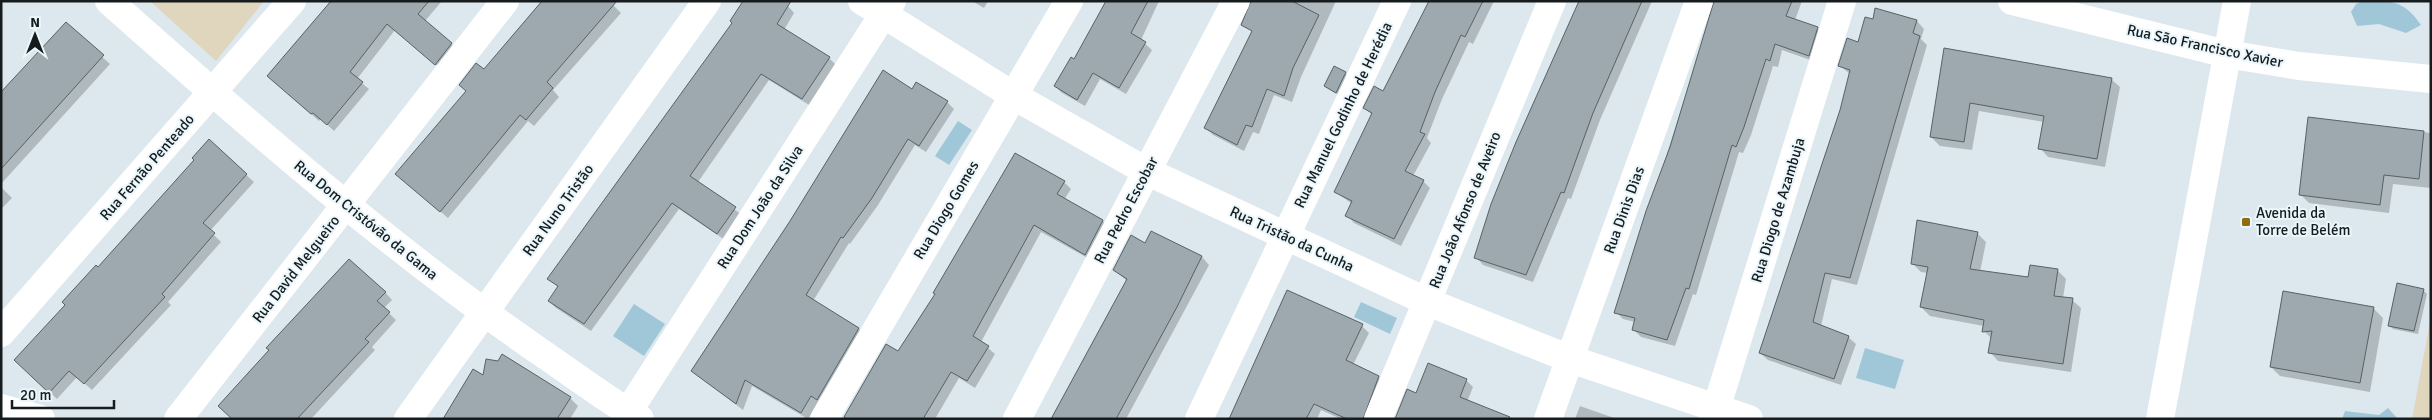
<svg xmlns="http://www.w3.org/2000/svg" width="2432" height="420" font-family="Signika,sans-serif">
<style>
.green{fill:#e0d5bd}
.water{fill:#a0c7d8}
.shadow{fill:#0003}
.building{fill:#9da9ae;stroke:#576266}
.lines{fill:none;stroke-linecap:round;stroke-linejoin:round}
.minor{stroke:#fff;stroke-width:28}
.poi-dot{fill:#8d6d0f;stroke:#e9f6fb;stroke-width:2}
.labels{text-anchor:middle;dominant-baseline:central;stroke-width:4;stroke-linejoin:round;paint-order:stroke}
.street-label{font-size:15px;fill:#161b1d;stroke:#e9f6fb}
.poi-label{font-size:15px;fill:#161b1d;stroke:#e9f6fb;text-anchor:start}
</style>
<rect width="100%" height="100%" fill="#dce8ee"/>
<path class="green" d="M 150,1 L 264,1 L 216,61 Z
M 2431,316 L 2431,419 L 2412,419 Z"/>
<path class="water" d="M 2363,1 C 2392,1 2404,0 2421,25 L 2406,33 L 2379,24 L 2357,26 L 2351,12 L 2356,4 Z
M 958,121 L 972,130 L 949,165 L 935,156 Z
M 1361,302 L 1397,318 L 1390,334 L 1354,317 Z
M 634,304 L 665,324 L 644,356 L 613,336 Z
M 1865,348 L 1904,360 L 1895,389 L 1856,378 Z
M 2388,408 L 2398,419 L 2342,419 L 2345,411 L 2379,415 Z"/>
<path class="shadow" d="M 333,1 L 442,1 L 425,21 L 459,51 L 443,71 L 395,30 L 357,79 L 369,89 L 334,131 L 321,119 L 319,121 L 268,76 Z
M 609,1 L 621,13 L 553,90 L 559,97 L 534,126 L 528,121 L 448,218 L 404,181 L 483,71 Z
M 972,1 L 988,1 L 984,8 Z
M 1107,1 L 1159,1 L 1141,40 L 1152,50 L 1126,94 L 1100,79 L 1085,106 L 1062,93 L 1055,86 L 1075,61 Z
M 1267,1 L 1336,1 L 1301,77 L 1292,102 L 1274,95 L 1259,134 L 1253,132 L 1244,151 L 1213,135 L 1205,127 Z
M 1430,1 L 1494,1 L 1473,44 L 1469,42 L 1442,99 L 1427,138 L 1431,143 L 1413,176 L 1423,181 L 1430,188 L 1401,246 L 1354,223 L 1347,215 L 1352,204 L 1336,192 L 1372,115 L 1365,108 L 1383,92 Z
M 1580,1 L 1652,1 L 1600,120 L 1571,199 L 1568,198 L 1533,282 L 1483,265 L 1476,257 L 1493,205 L 1530,111 Z
M 1716,1 L 1802,1 L 1795,20 L 1817,28 L 1824,35 L 1816,62 L 1782,50 L 1778,67 L 1773,66 L 1751,135 L 1743,153 L 1739,152 L 1696,295 L 1693,294 L 1675,346 L 1641,337 L 1634,330 L 1635,322 L 1623,319 L 1616,312 Z
M 788,6 L 794,13 L 784,30 L 829,58 L 836,65 L 809,105 L 769,80 L 698,182 L 742,215 L 725,240 L 679,209 L 591,331 L 556,308 L 549,301 L 558,287 L 548,278 Z
M 1876,9 L 1917,21 L 1924,29 L 1921,39 L 1927,45 L 1857,285 L 1832,279 L 1821,326 L 1848,337 L 1856,344 L 1841,385 L 1768,360 L 1760,353 L 1841,110 L 1850,74 L 1840,66 L 1874,21 Z
M 66,24 L 110,64 L 1,184 L 1,94 Z
M 1945,49 L 2111,79 L 2120,87 L 2105,167 L 2048,157 L 2040,148 L 2044,122 L 1979,111 L 1972,150 L 1940,146 L 1931,137 Z
M 1345,73 L 1349,77 L 1340,96 L 1325,86 Z
M 912,91 L 947,102 L 954,109 L 926,152 L 915,145 L 878,205 L 850,244 L 849,243 L 813,301 L 859,329 L 865,336 L 808,419 L 752,386 L 743,410 L 693,371 Z
M 2309,118 L 2431,133 L 2431,188 L 2393,184 L 2389,213 L 2309,203 L 2300,194 Z
M 209,141 L 254,182 L 210,231 L 221,242 L 168,302 L 171,305 L 92,390 L 77,377 L 57,399 L 23,367 L 98,269 L 195,160 Z
M 1064,182 L 1071,189 L 1064,200 L 1103,221 L 1110,229 L 1093,261 L 1041,232 L 981,342 L 995,354 L 975,388 L 959,378 L 935,419 L 849,419 L 898,353 Z
M 1,187 L 12,198 L 1,209 Z
M 1151,233 L 1202,257 L 1209,265 L 1126,419 L 1051,419 L 1127,281 L 1114,270 L 1145,245 Z
M 1977,233 L 1986,242 L 1980,272 L 2030,279 L 2058,271 L 2066,279 L 2063,298 L 2072,300 L 2081,308 L 2071,372 L 1998,361 L 1990,352 L 1992,339 L 1984,331 L 1984,326 L 1930,316 L 1921,307 L 1928,273 L 1921,272 L 1912,263 Z
M 2423,290 L 2427,294 L 2418,334 L 2393,329 L 2389,325 Z
M 385,292 L 392,300 L 384,308 L 396,320 L 372,347 L 375,350 L 311,419 L 233,419 Z
M 1288,292 L 1362,326 L 1369,333 L 1353,365 L 1378,377 L 1385,384 L 1371,419 L 1341,419 L 1321,410 L 1317,419 L 1230,419 Z
M 2374,309 L 2383,318 L 2370,392 L 2280,376 L 2271,367 Z
M 473,370 L 484,377 L 570,398 L 578,406 L 570,419 L 443,419 Z
M 1466,380 L 1473,387 L 1467,402 L 1511,419 L 1396,419 L 1416,395 Z
M 1580,406 L 1617,419 L 1575,419 Z"/>
<path class="building" d="M 331,1 L 429,1 L 418,14 L 452,43 L 435,65 L 387,24 L 350,72 L 363,82 L 327,125 L 313,113 L 311,114 L 267,76 Z
M 542,1 L 617,1 L 547,82 L 553,88 L 526,120 L 520,115 L 440,212 L 395,174 L 466,91 L 459,85 L 476,63 L 484,69 Z
M 743,1 L 791,1 L 777,24 L 830,57 L 802,99 L 761,74 L 690,176 L 736,207 L 717,234 L 672,203 L 584,324 L 548,301 L 558,286 L 547,279 L 732,23 L 730,21 Z
M 1106,1 L 1148,1 L 1131,33 L 1146,42 L 1119,88 L 1093,73 L 1077,100 L 1054,86 L 1071,57 L 1074,59 Z
M 1251,1 L 1292,1 L 1319,15 L 1293,68 L 1284,96 L 1267,89 L 1252,127 L 1246,125 L 1237,145 L 1204,128 L 1252,31 L 1241,25 Z
M 1429,1 L 1483,1 L 1465,37 L 1461,35 L 1435,92 L 1420,132 L 1425,134 L 1405,171 L 1424,180 L 1394,239 L 1345,216 L 1352,201 L 1334,192 L 1372,113 L 1363,108 L 1374,86 L 1383,91 Z
M 1579,1 L 1642,1 L 1593,113 L 1564,193 L 1561,192 L 1526,275 L 1474,258 L 1491,204 L 1516,142 Z
M 1714,1 L 1792,1 L 1786,16 L 1818,27 L 1809,56 L 1775,44 L 1770,61 L 1766,59 L 1744,127 L 1736,147 L 1732,145 L 1689,289 L 1686,288 L 1667,340 L 1632,330 L 1635,318 L 1614,313 L 1646,211 L 1670,147 Z
M 1875,8 L 1917,20 L 1913,33 L 1920,36 L 1850,278 L 1825,273 L 1813,322 L 1849,336 L 1834,379 L 1759,353 L 1840,110 L 1850,70 L 1838,66 L 1847,38 L 1858,42 L 1865,17 L 1873,19 Z
M 66,22 L 104,55 L 1,169 L 1,92 Z
M 1944,48 L 2112,78 L 2097,159 L 2038,149 L 2044,116 L 1970,103 L 1964,142 L 1930,137 Z
M 1334,66 L 1346,72 L 1336,93 L 1324,86 Z
M 883,70 L 912,89 L 916,82 L 948,101 L 919,146 L 908,139 L 872,198 L 843,238 L 841,237 L 806,295 L 859,328 L 817,400 L 811,396 L 801,413 L 745,380 L 736,404 L 691,371 L 790,221 Z
M 2308,117 L 2424,131 L 2419,179 L 2384,175 L 2380,205 L 2299,195 Z
M 209,139 L 247,174 L 203,223 L 215,233 L 162,294 L 165,297 L 84,384 L 69,371 L 49,393 L 14,360 L 65,305 L 62,302 L 96,265 L 98,267 L 194,160 L 192,158 Z
M 1015,153 L 1065,181 L 1057,194 L 1103,220 L 1085,255 L 1034,225 L 973,336 L 989,346 L 967,381 L 951,372 L 923,419 L 847,419 L 844,417 L 886,344 L 898,351 L 935,294 L 933,293 Z
M 1917,220 L 1978,232 L 1970,269 L 2028,277 L 2030,265 L 2058,269 L 2054,296 L 2073,298 L 2063,364 L 1988,353 L 1992,331 L 1982,332 L 1984,320 L 1920,307 L 1928,267 L 1911,264 Z
M 1151,231 L 1202,256 L 1177,307 L 1116,419 L 1051,419 L 1127,279 L 1113,270 L 1131,235 L 1145,243 Z
M 349,259 L 386,292 L 377,301 L 390,312 L 365,339 L 369,342 L 297,419 L 232,419 L 218,406 L 269,350 L 266,348 Z
M 2397,283 L 2424,289 L 2414,331 L 2388,326 Z
M 1287,290 L 1363,324 L 1346,360 L 1379,376 L 1363,419 L 1347,419 L 1314,404 L 1306,419 L 1229,419 Z
M 2283,291 L 2374,307 L 2360,383 L 2270,367 Z
M 502,354 L 571,397 L 557,419 L 443,419 L 473,369 L 483,375 L 486,359 L 498,361 Z
M 1428,363 L 1467,379 L 1460,397 L 1510,417 L 1509,419 L 1395,419 L 1407,389 L 1416,393 Z"/>
<g class="lines">
<path class="minor" d="M 109,1 C 251,127 395,253 552,360 C 581,380 609,401 640,419
M 862,1 L 1014,96 L 1146,171 L 1428,302 L 1570,359 L 1749,419
M 2012,1 L 2227,54 L 2299,66 L 2431,79
M 1,333 L 292,1
M 1,408 L 41,419
M 628,412 L 892,1
M 178,419 L 505,1
M 408,419 L 707,1
M 824,419 L 1069,1
M 1017,419 L 1236,1
M 1199,419 L 1397,1
M 1378,419 L 1552,1
M 1548,419 L 1699,1
M 1713,419 L 1842,1
M 2160,419 L 2237,1"/>
</g>
<rect class="poi-dot" x="2241" y="217" width="10" height="10" rx="2.5"/>
<g class="labels">
<g class="street-label">
<text transform="translate(2205 46) rotate(12)">Rua São Francisco Xavier</text>
<text transform="translate(1343 115) rotate(-64)">Rua Manuel Godinho de Herédia</text>
<text transform="translate(147 167) rotate(-49)">Rua Fernão Penteado</text>
<text transform="translate(760 207) rotate(-57)">Rua Dom João da Silva</text>
<text transform="translate(558 210) rotate(-54)">Rua Nuno Tristão</text>
<text transform="translate(946 210) rotate(-59)">Rua Diogo Gomes</text>
<text transform="translate(1126 210) rotate(-62)">Rua Pedro Escobar</text>
<text transform="translate(1465 210) rotate(-68)">Rua João Afonso de Aveiro</text>
<text transform="translate(1624 210) rotate(-70)">Rua Dinis Dias</text>
<text transform="translate(1778 210) rotate(-73)">Rua Diogo de Azambuja</text>
<text transform="translate(366 220) rotate(39)">Rua Dom Cristóvão da Gama</text>
<text transform="translate(1292 239) rotate(25)">Rua Tristão da Cunha</text>
<text transform="translate(296 269) rotate(-52)">Rua David Melgueiro</text>
</g>
<g class="poi-label">
<text x="2256" y="213">Avenida da<tspan x="2256" dy="17">Torre de Belém</tspan></text>
</g>
</g>
<rect width="2432" height="420" fill="none" stroke="#161b1d" stroke-width="5"/>
<g transform="translate(35 35)" stroke="#e9f6fb" stroke-width="4" paint-order="stroke">
<path d="M0-4L9 19L0 12L-9 19Z" fill="#161b1d"/>
<text y="-8" font-size="14" font-weight="bold" text-anchor="middle" fill="#161b1d">N</text>
</g>
<path d="M12 400v8h102v-8" fill="none" stroke="#161b1d" stroke-width="2.5"/>
<text x="20" y="400" font-size="15" fill="#161b1d" stroke="#e9f6fb" stroke-width="4" paint-order="stroke">20 m</text>
</svg>
